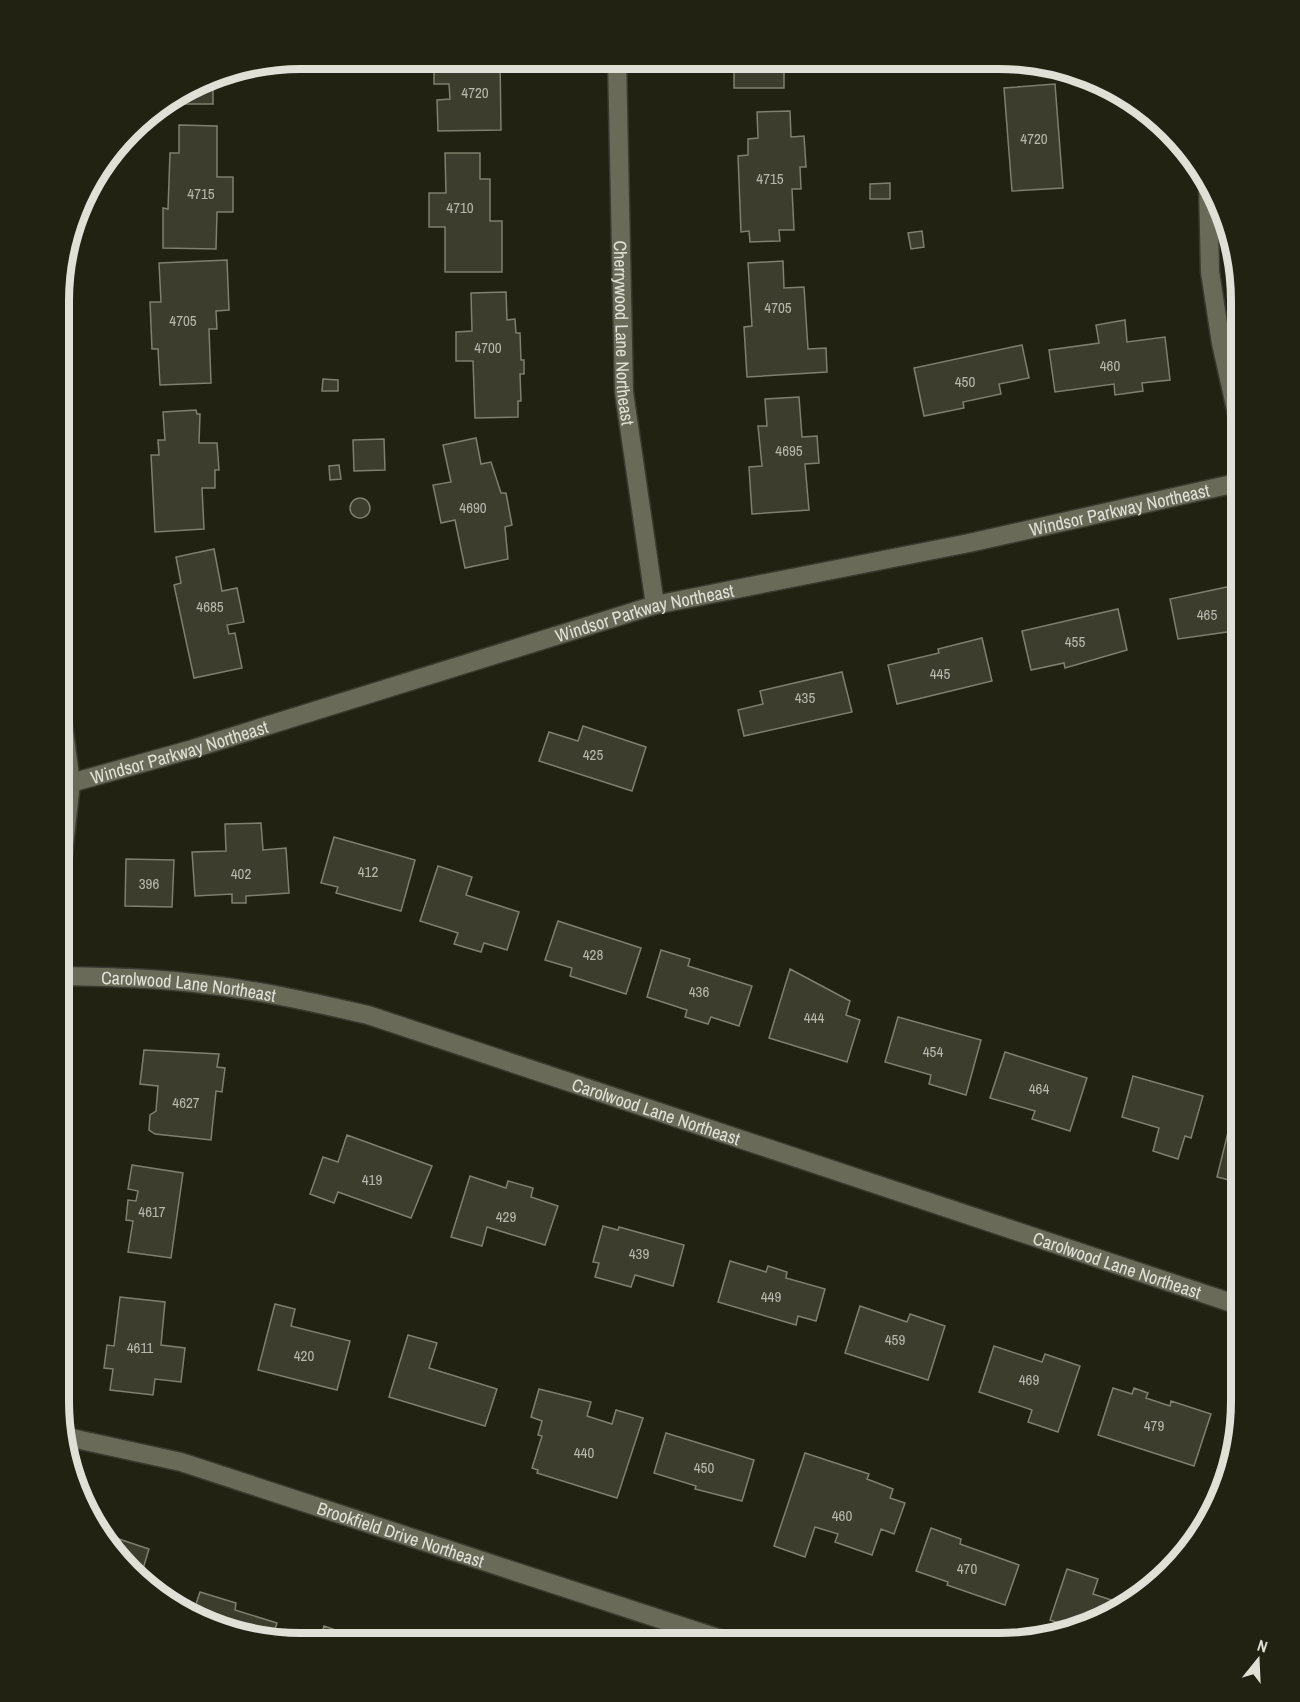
<svg xmlns="http://www.w3.org/2000/svg" width="1300" height="1702" font-family="'Archivo Narrow',sans-serif">
<style>
.building{fill:#3d3d2e;stroke:#7f7f6e;stroke-width:1.5}
.lines{fill:none;stroke-linecap:round;stroke-linejoin:round}
.minor-casing{stroke:#3b3a30;stroke-width:21}
.minor{stroke:#6a6a59;stroke-width:18}
.labels{text-anchor:middle;dominant-baseline:central;stroke-width:6;stroke-linejoin:round;paint-order:stroke}
.number-label{font-size:15px;fill:#b7b7ad}
.street-label{font-size:18px;fill:#e0e0d7;stroke:#222213}
.rim{fill:none;stroke:#e0e0d7;stroke-width:8}
</style>
<rect width="100%" height="100%" fill="#222213"/>
<path class="building" d="M 434,59 L 500,59 L 501,130 L 438,131 L 437,100 L 450,99 L 449,84 L 434,84 Z
M 734,60 L 784,60 L 784,88 L 734,88 Z
M 222,72 L 222,83 L 213,83 L 213,104 L 167,104 Z
M 1055,84 L 1063,188 L 1012,191 L 1004,88 Z
M 790,111 L 791,137 L 804,136 L 806,167 L 800,167 L 801,189 L 792,189 L 794,230 L 779,230 L 780,241 L 750,242 L 749,231 L 741,232 L 738,156 L 748,155 L 748,139 L 758,138 L 757,112 Z
M 179,125 L 217,126 L 217,177 L 233,177 L 233,212 L 217,212 L 216,249 L 163,248 L 163,208 L 168,209 L 170,153 L 179,153 Z
M 445,153 L 480,153 L 480,179 L 490,179 L 490,221 L 502,221 L 502,272 L 445,272 L 445,227 L 429,227 L 429,193 L 446,193 Z
M 890,183 L 890,199 L 870,199 L 870,184 Z
M 922,231 L 924,247 L 911,249 L 908,233 Z
M 227,260 L 229,310 L 216,311 L 217,329 L 209,329 L 211,383 L 160,385 L 158,349 L 152,349 L 150,302 L 161,302 L 159,263 Z
M 783,261 L 784,288 L 804,287 L 808,349 L 826,348 L 827,372 L 747,377 L 744,327 L 752,326 L 748,263 Z
M 506,292 L 507,320 L 515,319 L 516,333 L 520,333 L 521,360 L 524,360 L 524,374 L 520,374 L 521,401 L 518,401 L 518,417 L 475,418 L 473,361 L 456,361 L 456,332 L 472,331 L 471,293 Z
M 1125,320 L 1127,342 L 1165,337 L 1170,380 L 1142,383 L 1143,391 L 1115,395 L 1114,384 L 1055,392 L 1049,350 L 1099,343 L 1096,325 Z
M 1022,345 L 1029,378 L 999,384 L 1001,394 L 963,402 L 964,408 L 924,416 L 914,368 Z
M 323,379 L 338,380 L 338,391 L 322,391 Z
M 799,397 L 802,437 L 817,436 L 819,463 L 805,464 L 809,510 L 752,514 L 749,467 L 762,466 L 758,426 L 767,426 L 765,399 Z
M 196,410 L 197,414 L 200,414 L 199,443 L 217,443 L 219,470 L 215,470 L 215,488 L 202,488 L 204,529 L 155,532 L 151,455 L 159,455 L 158,440 L 165,440 L 163,412 Z
M 476,438 L 481,464 L 491,462 L 501,493 L 506,493 L 512,525 L 505,527 L 508,559 L 465,568 L 455,520 L 441,523 L 433,485 L 451,482 L 443,445 Z
M 384,439 L 385,470 L 354,471 L 353,440 Z
M 339,465 L 341,479 L 330,480 L 329,466 Z
M350 508a10 10 0 1 1 20 0a10 10 0 1 1-20 0Z
M 214,549 L 222,591 L 237,588 L 244,622 L 227,625 L 229,634 L 235,633 L 242,668 L 194,678 L 174,585 L 181,583 L 176,557 Z
M 1241,584 L 1241,630 L 1178,639 L 1170,599 Z
M 1118,609 L 1127,650 L 1065,668 L 1064,663 L 1031,670 L 1022,631 Z
M 982,638 L 992,681 L 897,704 L 888,665 L 939,653 L 938,649 Z
M 842,672 L 852,712 L 744,736 L 738,710 L 763,704 L 760,691 Z
M 583,726 L 646,747 L 632,791 L 539,761 L 549,732 L 578,741 Z
M 1241,793 L 1241,812 L 1232,801 Z
M 261,823 L 263,850 L 286,848 L 289,893 L 246,896 L 246,903 L 232,903 L 232,894 L 195,896 L 192,852 L 226,851 L 225,824 Z
M 334,837 L 415,860 L 401,911 L 336,893 L 338,887 L 321,883 Z
M 126,859 L 174,860 L 172,907 L 125,906 Z
M 438,866 L 472,877 L 466,895 L 519,912 L 507,950 L 484,943 L 481,952 L 454,944 L 458,933 L 420,921 Z
M 558,921 L 641,948 L 626,994 L 570,976 L 572,968 L 545,960 Z
M 661,950 L 690,959 L 688,966 L 752,986 L 739,1026 L 711,1017 L 708,1024 L 685,1017 L 687,1010 L 647,997 Z
M 790,969 L 850,1001 L 846,1015 L 860,1020 L 847,1062 L 769,1038 Z
M 898,1017 L 981,1040 L 966,1095 L 929,1084 L 931,1075 L 885,1062 Z
M 144,1050 L 219,1054 L 217,1067 L 225,1068 L 222,1092 L 216,1091 L 211,1140 L 155,1134 L 149,1130 L 150,1115 L 156,1111 L 158,1086 L 140,1084 Z
M 1005,1052 L 1087,1078 L 1070,1131 L 1032,1119 L 1035,1111 L 990,1098 Z
M 1133,1076 L 1203,1096 L 1191,1138 L 1185,1136 L 1178,1159 L 1153,1151 L 1159,1128 L 1122,1117 Z
M 1230,1124 L 1241,1126 L 1241,1183 L 1217,1177 Z
M 347,1135 L 432,1166 L 411,1218 L 338,1192 L 334,1203 L 310,1194 L 323,1157 L 338,1162 Z
M 132,1165 L 183,1173 L 171,1258 L 128,1252 L 133,1221 L 126,1220 L 128,1200 L 136,1201 L 138,1191 L 128,1189 Z
M 470,1176 L 506,1188 L 508,1181 L 533,1188 L 531,1197 L 558,1206 L 545,1245 L 487,1227 L 482,1246 L 451,1237 Z
M 603,1226 L 618,1230 L 619,1227 L 684,1245 L 673,1286 L 635,1275 L 631,1287 L 595,1277 L 599,1263 L 593,1262 Z
M 730,1261 L 766,1272 L 768,1266 L 787,1272 L 786,1278 L 825,1289 L 816,1321 L 798,1316 L 796,1325 L 718,1302 Z
M 120,1297 L 165,1302 L 161,1345 L 185,1348 L 181,1382 L 155,1379 L 153,1395 L 110,1390 L 113,1369 L 104,1368 L 107,1345 L 114,1346 Z
M 275,1304 L 295,1309 L 291,1326 L 350,1341 L 337,1390 L 258,1370 Z
M 860,1306 L 907,1322 L 910,1314 L 945,1326 L 928,1380 L 845,1353 Z
M 408,1335 L 437,1343 L 429,1368 L 497,1389 L 485,1426 L 389,1397 Z
M 994,1346 L 1042,1362 L 1045,1354 L 1080,1366 L 1058,1432 L 1028,1422 L 1032,1410 L 979,1392 Z
M 1113,1388 L 1132,1394 L 1134,1388 L 1148,1393 L 1146,1398 L 1170,1406 L 1171,1401 L 1211,1414 L 1194,1466 L 1098,1435 Z
M 539,1389 L 591,1402 L 587,1416 L 612,1424 L 616,1410 L 643,1418 L 617,1498 L 537,1473 L 538,1470 L 532,1468 L 542,1436 L 538,1435 L 542,1421 L 531,1417 Z
M 666,1433 L 754,1460 L 742,1501 L 695,1489 L 696,1486 L 654,1473 Z
M 805,1453 L 869,1474 L 867,1479 L 893,1489 L 890,1498 L 905,1503 L 894,1534 L 881,1529 L 872,1555 L 835,1542 L 838,1534 L 815,1527 L 805,1557 L 774,1546 Z
M 931,1528 L 961,1539 L 960,1544 L 1019,1565 L 1005,1605 L 947,1585 L 948,1582 L 916,1571 Z
M 116,1538 L 149,1549 L 140,1579 L 119,1561 L 112,1551 Z
M 1067,1569 L 1098,1579 L 1093,1594 L 1127,1605 L 1106,1618 L 1070,1627 L 1050,1620 Z
M 200,1592 L 236,1603 L 235,1610 L 277,1623 L 271,1641 L 193,1613 Z
M 324,1626 L 347,1634 L 349,1630 L 369,1636 L 367,1642 L 319,1642 Z"/>
<g class="lines">
<g class="minor-casing">
<g id="minor">
<path id="s1" d="M 617,59 L 624,392 L 655,605"/>
<path d="M 1208,184 L 1210,272 L 1221,343 L 1241,432"/>
<path id="s2" d="M 60,786 L 189,750 L 655,605 L 969,543 L 1241,482"/>
<path d="M 59,890 L 71,783 L 60,702"/>
<path id="s3" d="M 59,976 C 110,977 160,978 210,985 C 263,991 316,1003 368,1015 L 1241,1306"/>
<path id="s4" d="M 67,1437 L 181,1462 L 733,1643"/>
</g>
</g>
<use href="#minor" class="minor"/>
</g>
<g class="labels">
<g class="number-label">
<text x="475" y="92">4720</text>
<text x="1034" y="138">4720</text>
<text x="770" y="178">4715</text>
<text x="201" y="193">4715</text>
<text x="460" y="207">4710</text>
<text x="778" y="307">4705</text>
<text x="183" y="320">4705</text>
<text x="488" y="347">4700</text>
<text x="1110" y="365">460</text>
<text x="965" y="381">450</text>
<text x="789" y="450">4695</text>
<text x="473" y="507">4690</text>
<text x="210" y="606">4685</text>
<text x="1207" y="614">465</text>
<text x="1075" y="641">455</text>
<text x="940" y="673">445</text>
<text x="805" y="697">435</text>
<text x="593" y="754">425</text>
<text x="368" y="871">412</text>
<text x="241" y="873">402</text>
<text x="149" y="883">396</text>
<text x="593" y="954">428</text>
<text x="699" y="991">436</text>
<text x="814" y="1017">444</text>
<text x="933" y="1051">454</text>
<text x="1039" y="1088">464</text>
<text x="186" y="1102">4627</text>
<text x="372" y="1179">419</text>
<text x="152" y="1211">4617</text>
<text x="506" y="1216">429</text>
<text x="639" y="1253">439</text>
<text x="771" y="1296">449</text>
<text x="895" y="1339">459</text>
<text x="140" y="1347">4611</text>
<text x="304" y="1355">420</text>
<text x="1029" y="1379">469</text>
<text x="1154" y="1425">479</text>
<text x="584" y="1452">440</text>
<text x="704" y="1467">450</text>
<text x="842" y="1515">460</text>
<text x="967" y="1568">470</text>
</g>
<g class="street-label">
<text stroke="none"><textPath href="#s1" startOffset="274">Cherrywood Lane Northeast</textPath></text>
<text stroke="none"><textPath href="#s2" startOffset="1096">Windsor Parkway Northeast</textPath></text>
<text stroke="none"><textPath href="#s2" startOffset="610">Windsor Parkway Northeast</textPath></text>
<text stroke="none"><textPath href="#s2" startOffset="124">Windsor Parkway Northeast</textPath></text>
<text stroke="none"><textPath href="#s3" startOffset="130">Carolwood Lane Northeast</textPath></text>
<text stroke="none"><textPath href="#s3" startOffset="616">Carolwood Lane Northeast</textPath></text>
<text stroke="none"><textPath href="#s3" startOffset="1102">Carolwood Lane Northeast</textPath></text>
<text stroke="none"><textPath href="#s4" startOffset="348">Brookfield Drive Northeast</textPath></text>
</g>
</g>
<path d="M0 0H1300V1702H0ZM301 69H999A232 232 0 0 1 1231 301V1401A232 232 0 0 1 999 1633H301A232 232 0 0 1 69 1401V301A232 232 0 0 1 301 69Z" fill="#222213" fill-rule="evenodd"/>
<path class="rim" d="M301 69H999A232 232 0 0 1 1231 301V1401A232 232 0 0 1 999 1633H301A232 232 0 0 1 69 1401V301A232 232 0 0 1 301 69Z"/>
<g transform="translate(1258 1660) rotate(18)" stroke="#222213" stroke-width="4.5" paint-order="stroke">
<path d="M0-4.5L10 22L0 15L-10 22Z" fill="#e0e0d7"/>
<text y="-9" font-size="16" font-weight="bold" text-anchor="middle" fill="#e0e0d7">N</text>
</g>
</svg>
